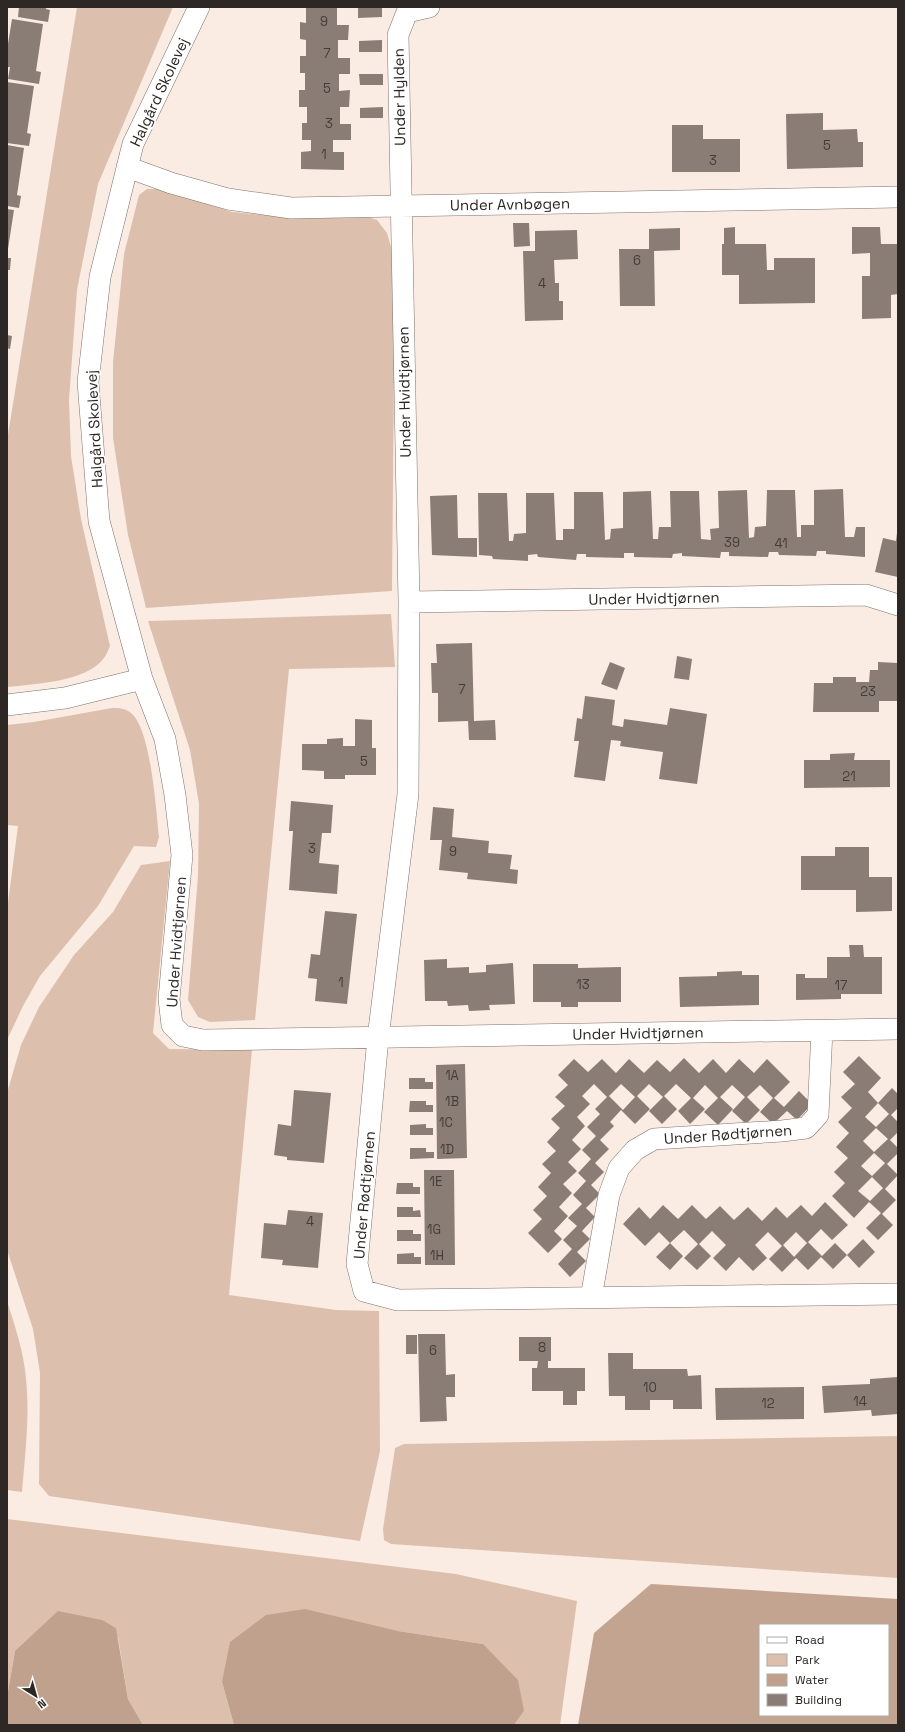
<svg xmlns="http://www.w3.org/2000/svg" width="905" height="1732" font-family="'Space Grotesk',sans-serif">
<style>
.green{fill:#dcc0ad}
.forest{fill:#c3a490;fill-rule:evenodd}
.water{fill:#c0a18d}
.building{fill:#8a7d75;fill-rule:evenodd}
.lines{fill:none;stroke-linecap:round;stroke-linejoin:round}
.minor-casing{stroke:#7e726a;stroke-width:22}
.minor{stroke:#fff;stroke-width:21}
.labels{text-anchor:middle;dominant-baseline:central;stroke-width:3.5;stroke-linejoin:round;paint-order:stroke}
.number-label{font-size:13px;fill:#443d39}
.street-label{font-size:15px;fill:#2d2825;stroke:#fff}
</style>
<rect width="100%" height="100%" fill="#faece3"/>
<path class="green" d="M 77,7 L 173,7 L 98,184 L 77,290 L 69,400 L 71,456 L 81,519 L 110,646 C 108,650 107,654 104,658 C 87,682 34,684 7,687 L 7,441 Z
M 147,189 L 159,189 L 232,212 L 286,217 L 361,215 L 377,220 L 387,233 L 395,261 L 392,591 L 146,608 L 128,535 L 113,438 L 113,362 L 124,254 L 139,195 Z
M 391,614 L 395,667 L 289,669 L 255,1020 L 210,1022 L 198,1017 L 188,1000 L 198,876 L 199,804 L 190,750 L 148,621 Z
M 112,708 C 119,708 126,708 132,714 C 151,731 156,809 159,837 L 156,847 L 134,846 L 98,906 L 40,976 L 23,1006 L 7,1040 L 7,910 L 18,826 L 7,825 L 7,725 L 34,722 Z
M 170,861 L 153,1033 L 169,1049 L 252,1050 L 229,1295 L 336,1310 L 379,1311 L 380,1451 L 360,1541 L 49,1496 L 39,1484 L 40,1373 L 33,1329 L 7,1250 L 7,1093 L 21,1045 L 39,1007 L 74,955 L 113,912 L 141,865 Z
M 7,1301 C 15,1326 24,1353 26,1379 C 30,1416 25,1455 22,1492 L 7,1490 Z
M 898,1436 L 898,1578 L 391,1544 L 384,1540 L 383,1529 L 395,1448 L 404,1444 Z
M 7,1519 L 456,1574 L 577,1601 L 560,1725 L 514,1725 L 524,1711 L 483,1644 L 398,1631 L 222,1682 L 234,1725 L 143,1725 L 128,1699 L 118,1637 L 15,1651 L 7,1697 Z"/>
<path class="forest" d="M 651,1584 L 898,1599 L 898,1725 L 578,1725 L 594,1633 ZM 760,1625 L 888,1625 L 888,1715 L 760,1715 Z"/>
<path class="water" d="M 305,1609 L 398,1631 L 483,1644 L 518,1680 L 524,1711 L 514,1725 L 234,1725 L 222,1682 L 230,1642 L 266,1615 Z
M 58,1611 L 102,1620 L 116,1628 L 128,1699 L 143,1725 L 7,1725 L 7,1697 L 15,1651 Z"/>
<path class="building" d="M 19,7 L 46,7 L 46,9 L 50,10 L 48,22 L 18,17 Z
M 306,7 L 337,7 L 337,25 L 349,25 L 348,40 L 338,40 L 338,58 L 350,58 L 350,74 L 339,74 L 339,91 L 350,90 L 349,107 L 340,107 L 340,124 L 351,124 L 351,140 L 333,140 L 333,152 L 344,152 L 344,170 L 301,169 L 301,152 L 311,151 L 311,140 L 302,140 L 302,123 L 307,123 L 307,107 L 299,107 L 299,90 L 305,90 L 305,73 L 300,73 L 300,56 L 306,56 L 306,40 L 300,39 L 300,22 L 306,23 Z
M 358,7 L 382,7 L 382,17 L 358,18 Z
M 12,19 L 43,24 L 36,71 L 41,72 L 39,84 L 8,79 L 10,67 L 7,67 L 7,50 Z
M 382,40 L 382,52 L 359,52 L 359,41 Z
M 359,74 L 383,74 L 383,85 L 360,85 Z
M 7,82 L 34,86 L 27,133 L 31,134 L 29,146 L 7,143 Z
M 383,107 L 383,118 L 360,118 L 360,108 Z
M 823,113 L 823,130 L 857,129 L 858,142 L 863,142 L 863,167 L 787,169 L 786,114 Z
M 672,125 L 703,125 L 703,139 L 740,139 L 740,172 L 672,172 Z
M 7,145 L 24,148 L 17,195 L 21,196 L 19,208 L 7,206 Z
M 7,209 L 14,210 L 8,249 L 7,249 Z
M 513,223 L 529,223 L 530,246 L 514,247 Z
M 735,227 L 735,244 L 766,244 L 767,270 L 774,270 L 774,258 L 815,258 L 815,303 L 739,304 L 739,275 L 722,275 L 722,244 L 724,244 L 724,228 Z
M 852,227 L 880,227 L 881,244 L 898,244 L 898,294 L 891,295 L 891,318 L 862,319 L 862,276 L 870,276 L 870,253 L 852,254 Z
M 680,228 L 680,250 L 654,251 L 655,306 L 620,306 L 619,249 L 649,249 L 649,229 Z
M 577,230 L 578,259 L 554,260 L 555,283 L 559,283 L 559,301 L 563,301 L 563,320 L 525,321 L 523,251 L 535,251 L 535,231 Z
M 7,258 L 11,258 L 10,270 L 7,270 Z
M 7,335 L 12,336 L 10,349 L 7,348 Z
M 843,489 L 845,537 L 854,537 L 856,527 L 865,527 L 865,557 L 826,554 L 826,551 L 817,551 L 816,556 L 779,555 L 778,552 L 769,552 L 768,557 L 729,556 L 729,552 L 721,552 L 720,558 L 682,556 L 682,553 L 673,554 L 672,558 L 634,557 L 634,553 L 624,553 L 624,558 L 586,557 L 586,554 L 577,554 L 576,560 L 538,557 L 537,554 L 528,555 L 528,561 L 493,559 L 492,556 L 479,555 L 478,493 L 507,493 L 509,541 L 513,541 L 514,534 L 526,533 L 526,493 L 554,493 L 556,540 L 563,540 L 563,529 L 574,529 L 574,492 L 603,492 L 605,540 L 610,539 L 611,529 L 623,528 L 623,492 L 651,491 L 653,539 L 658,539 L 659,527 L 671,527 L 670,491 L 699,491 L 701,539 L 711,540 L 710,529 L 719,528 L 718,491 L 747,490 L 749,538 L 754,537 L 755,527 L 766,526 L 767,490 L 795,490 L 797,537 L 801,537 L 801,525 L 814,525 L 814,490 Z
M 457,495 L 458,538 L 477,538 L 477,557 L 432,555 L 430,496 Z
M 897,533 L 898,577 L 875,572 L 883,538 L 896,541 Z
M 472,643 L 474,721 L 495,720 L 496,740 L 469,740 L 468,721 L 438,722 L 438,693 L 432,693 L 431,663 L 437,663 L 436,644 Z
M 677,656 L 692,659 L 689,680 L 674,678 Z
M 610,662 L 625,668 L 617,690 L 601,684 Z
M 878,662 L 898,663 L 898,701 L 879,701 L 879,712 L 813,712 L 814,683 L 833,683 L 833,677 L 856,677 L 856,682 L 869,682 L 870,670 L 878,670 Z
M 585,696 L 615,700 L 612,725 L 623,727 L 624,719 L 667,725 L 670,708 L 707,714 L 697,784 L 659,779 L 663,752 L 620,746 L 621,741 L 611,740 L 605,781 L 574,777 L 579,741 L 574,741 L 577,718 L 582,719 Z
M 355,719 L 372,720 L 372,748 L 376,748 L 376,775 L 345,775 L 345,779 L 324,779 L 324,771 L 302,770 L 302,744 L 327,744 L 327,739 L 343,738 L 343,746 L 355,746 Z
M 855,753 L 854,760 L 890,760 L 890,787 L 804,788 L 804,760 L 830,760 L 830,754 Z
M 291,801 L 333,805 L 331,833 L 322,833 L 319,863 L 339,865 L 337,894 L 289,890 L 293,831 L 289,831 Z
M 433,807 L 454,809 L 452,837 L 489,841 L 488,853 L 512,855 L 510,869 L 518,870 L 517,884 L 467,879 L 468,873 L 439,870 L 442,840 L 430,840 Z
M 835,847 L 869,847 L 869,877 L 892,877 L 892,911 L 856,912 L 856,890 L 801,890 L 801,856 L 835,856 Z
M 325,911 L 357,914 L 347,1004 L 315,1001 L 317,979 L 308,978 L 311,954 L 320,955 Z
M 849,945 L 863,945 L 864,957 L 882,957 L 882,994 L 841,994 L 841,999 L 796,1000 L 796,974 L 805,974 L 805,978 L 827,978 L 827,957 L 850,957 Z
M 447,959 L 447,968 L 469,967 L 469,973 L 486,972 L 486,965 L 513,963 L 515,1004 L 489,1005 L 490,1010 L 469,1011 L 468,1005 L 448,1006 L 447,1001 L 425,1001 L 424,960 Z
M 533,964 L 578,964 L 578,968 L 621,967 L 621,1002 L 578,1002 L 578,1007 L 561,1007 L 561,1002 L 533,1002 Z
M 742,971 L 742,975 L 759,975 L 759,1005 L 680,1007 L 679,977 L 717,976 L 717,972 Z
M 859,1056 L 881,1078 L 868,1092 L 878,1103 L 892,1088 L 898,1094 L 898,1108 L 891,1115 L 898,1122 L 898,1132 L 890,1140 L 898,1148 L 898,1153 L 887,1164 L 898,1175 L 885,1189 L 896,1200 L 882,1214 L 893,1225 L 878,1240 L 866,1228 L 881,1213 L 869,1202 L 883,1188 L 872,1177 L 858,1191 L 870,1201 L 854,1218 L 832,1196 L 845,1183 L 834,1172 L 848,1158 L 836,1147 L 849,1133 L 838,1122 L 852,1108 L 841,1097 L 855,1084 L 843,1072 ZM 878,1103 L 889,1114 L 876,1127 L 865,1117 ZM 876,1128 L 888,1139 L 874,1152 L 863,1141 ZM 874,1153 L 885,1163 L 872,1176 L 861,1166 Z
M 684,1058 L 699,1073 L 713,1059 L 726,1073 L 739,1059 L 754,1073 L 767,1059 L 790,1082 L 774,1098 L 784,1107 L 799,1091 L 812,1104 L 797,1120 L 787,1111 L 773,1124 L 760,1112 L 773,1098 L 760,1085 L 747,1097 L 760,1110 L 746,1124 L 732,1111 L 745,1097 L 732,1085 L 720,1097 L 733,1109 L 718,1125 L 704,1112 L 718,1098 L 705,1085 L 693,1098 L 705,1109 L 690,1124 L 678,1111 L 691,1098 L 676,1084 L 664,1096 L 677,1109 L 662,1124 L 649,1111 L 663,1097 L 649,1084 L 637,1096 L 650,1109 L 635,1124 L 621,1110 L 610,1122 L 614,1126 L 600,1140 L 609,1149 L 595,1163 L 604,1172 L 591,1185 L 600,1194 L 586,1208 L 595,1217 L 582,1231 L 590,1239 L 577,1252 L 586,1261 L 570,1277 L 558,1264 L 572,1249 L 563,1240 L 577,1226 L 568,1218 L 582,1204 L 573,1195 L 586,1181 L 578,1173 L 591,1159 L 582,1150 L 596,1136 L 587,1127 L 600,1114 L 595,1109 L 607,1097 L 594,1084 L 582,1096 L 590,1104 L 577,1117 L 585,1126 L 572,1140 L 581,1149 L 568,1162 L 577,1171 L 563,1184 L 572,1193 L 559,1207 L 568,1216 L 554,1231 L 562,1239 L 548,1253 L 528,1233 L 542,1219 L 533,1210 L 547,1196 L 538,1187 L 551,1173 L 542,1164 L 556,1151 L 547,1142 L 560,1128 L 551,1119 L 565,1106 L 555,1097 L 568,1085 L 558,1075 L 574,1059 L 588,1072 L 602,1059 L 616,1073 L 629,1059 L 644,1073 L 657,1060 L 670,1072 ZM 621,1084 L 635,1097 L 623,1110 L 609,1096 Z
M 465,1064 L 467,1158 L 437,1159 L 436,1065 Z
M 409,1078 L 425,1078 L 425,1082 L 433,1082 L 433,1089 L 409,1089 Z
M 294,1090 L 331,1093 L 324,1163 L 287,1160 L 287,1157 L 274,1155 L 278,1124 L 291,1126 Z
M 410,1101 L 426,1101 L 426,1105 L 433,1105 L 433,1112 L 409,1112 Z
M 426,1124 L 426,1128 L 433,1128 L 433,1135 L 410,1135 L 410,1125 Z
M 410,1148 L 426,1148 L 426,1152 L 434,1152 L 434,1158 L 410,1159 Z
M 424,1170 L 454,1170 L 455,1265 L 425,1265 Z
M 397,1183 L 413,1183 L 413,1187 L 420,1187 L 420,1194 L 396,1194 Z
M 825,1202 L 848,1225 L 832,1240 L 821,1229 L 807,1243 L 796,1232 L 783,1245 L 794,1257 L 808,1242 L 822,1256 L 835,1243 L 847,1255 L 863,1239 L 875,1252 L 859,1268 L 847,1255 L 833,1269 L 821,1257 L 808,1270 L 796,1258 L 782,1272 L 769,1259 L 782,1246 L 768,1232 L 755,1245 L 767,1258 L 753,1271 L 739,1257 L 726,1271 L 713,1258 L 726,1245 L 712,1231 L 699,1244 L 711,1256 L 697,1270 L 684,1258 L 698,1244 L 684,1230 L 670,1243 L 683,1256 L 670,1270 L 656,1257 L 670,1243 L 659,1232 L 645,1246 L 623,1224 L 639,1207 L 650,1219 L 663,1205 L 678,1219 L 692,1205 L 706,1219 L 720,1206 L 734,1220 L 748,1207 L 762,1221 L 776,1207 L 787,1218 L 801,1205 L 812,1216 Z
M 397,1207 L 413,1207 L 413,1211 L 420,1210 L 421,1217 L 397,1217 Z
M 288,1210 L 323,1213 L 318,1268 L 282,1265 L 283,1260 L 261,1258 L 264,1223 L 286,1225 Z
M 397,1230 L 413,1230 L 413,1234 L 421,1234 L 421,1241 L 397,1241 Z
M 414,1253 L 414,1257 L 421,1257 L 421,1264 L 397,1264 L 397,1254 Z
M 418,1334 L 445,1334 L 446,1375 L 455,1374 L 455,1397 L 446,1397 L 447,1421 L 420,1422 Z
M 406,1335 L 417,1335 L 417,1354 L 406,1354 Z
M 519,1337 L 551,1337 L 551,1361 L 548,1361 L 548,1368 L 585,1368 L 585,1391 L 577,1391 L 577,1405 L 563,1405 L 563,1391 L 532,1391 L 532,1368 L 537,1368 L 538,1361 L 519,1361 Z
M 608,1353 L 633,1353 L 633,1369 L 687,1369 L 688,1376 L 701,1375 L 702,1409 L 673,1409 L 673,1400 L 650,1400 L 650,1410 L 625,1410 L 625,1396 L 609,1396 Z
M 898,1377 L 898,1414 L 872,1416 L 871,1410 L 824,1413 L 822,1386 L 870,1384 L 870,1379 Z
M 804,1387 L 804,1419 L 716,1420 L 715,1388 Z"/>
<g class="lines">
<g class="minor-casing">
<path id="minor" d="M 199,7 L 133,144 L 100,277 L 88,382 L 99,521 L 142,679 L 165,739 L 175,795 L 182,855 L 169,999 L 172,1025 L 183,1036 L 203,1040 L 898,1029
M 127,167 L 171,183 L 228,199 L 291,208 L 898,197
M 409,602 L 398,35 L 407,12 L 429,7
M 898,605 L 866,595 L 409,602 L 408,794 L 378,1038 L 357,1264 L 364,1291 L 398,1300 L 898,1294
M 7,705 L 65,698 L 142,679
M 591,1298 L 609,1195 L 619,1168 L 635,1150 L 654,1139 L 782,1131 L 806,1128 L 818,1115 L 822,1030"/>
</g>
<use href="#minor" class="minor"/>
</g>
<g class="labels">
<g class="number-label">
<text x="324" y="21">9</text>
<text x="327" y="53">7</text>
<text x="327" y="88">5</text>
<text x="329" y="123">3</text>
<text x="827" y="145">5</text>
<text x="324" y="154">1</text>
<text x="713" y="160">3</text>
<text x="637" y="260">6</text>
<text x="542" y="283">4</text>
<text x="732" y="542">39</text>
<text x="781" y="543">41</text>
<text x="462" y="689">7</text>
<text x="868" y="691">23</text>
<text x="364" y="761">5</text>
<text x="849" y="776">21</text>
<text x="312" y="848">3</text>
<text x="453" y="851">9</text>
<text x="341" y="982">1</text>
<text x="583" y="984">13</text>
<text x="841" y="985">17</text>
<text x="452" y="1075">1A</text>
<text x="452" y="1101">1B</text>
<text x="446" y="1122">1C</text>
<text x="447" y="1149">1D</text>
<text x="436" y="1181">1E</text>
<text x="310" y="1221">4</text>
<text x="434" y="1229">1G</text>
<text x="437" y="1255">1H</text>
<text x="542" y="1347">8</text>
<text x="433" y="1350">6</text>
<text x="650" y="1387">10</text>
<text x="860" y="1401">14</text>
<text x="768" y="1403">12</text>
</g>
<g class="street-label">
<text transform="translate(159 92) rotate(-65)">Halgård Skolevej</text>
<text transform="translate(399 97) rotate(-91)">Under Hylden</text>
<text transform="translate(510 204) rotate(-1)">Under Avnbøgen</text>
<text transform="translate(404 392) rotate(-91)">Under Hvidtjørnen</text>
<text transform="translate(94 429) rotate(-93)">Halgård Skolevej</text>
<text transform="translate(654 598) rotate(-1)">Under Hvidtjørnen</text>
<text transform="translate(176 942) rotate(-86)">Under Hvidtjørnen</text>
<text transform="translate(638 1033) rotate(-1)">Under Hvidtjørnen</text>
<text transform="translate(728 1134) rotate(-4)">Under Rødtjørnen</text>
<text transform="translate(364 1195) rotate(-85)">Under Rødtjørnen</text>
</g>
</g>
<rect width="905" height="1732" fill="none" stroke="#2d2825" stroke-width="16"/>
<rect x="759" y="1624" width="130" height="92" fill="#ffffff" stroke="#aba9a8"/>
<rect x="767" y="1637" width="20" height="6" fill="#ffffff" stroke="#aba9a8"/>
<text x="795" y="1644" font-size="12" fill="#2d2825">Road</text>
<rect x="767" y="1654" width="20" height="12" fill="#dcc0ad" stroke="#aba9a8"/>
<text x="795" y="1664" font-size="12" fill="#2d2825">Park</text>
<rect x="767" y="1674" width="20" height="12" fill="#c0a18d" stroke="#aba9a8"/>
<text x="795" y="1684" font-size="12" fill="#2d2825">Water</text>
<rect x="767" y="1694" width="20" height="12" fill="#8a7d75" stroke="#aba9a8"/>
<text x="795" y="1704" font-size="12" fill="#2d2825">Building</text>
<g transform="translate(36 1696) rotate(143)" stroke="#ffffff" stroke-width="3" paint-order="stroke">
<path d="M0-3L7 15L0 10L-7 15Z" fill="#2d2825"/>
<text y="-6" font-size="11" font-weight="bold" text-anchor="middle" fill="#2d2825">N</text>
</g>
</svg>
